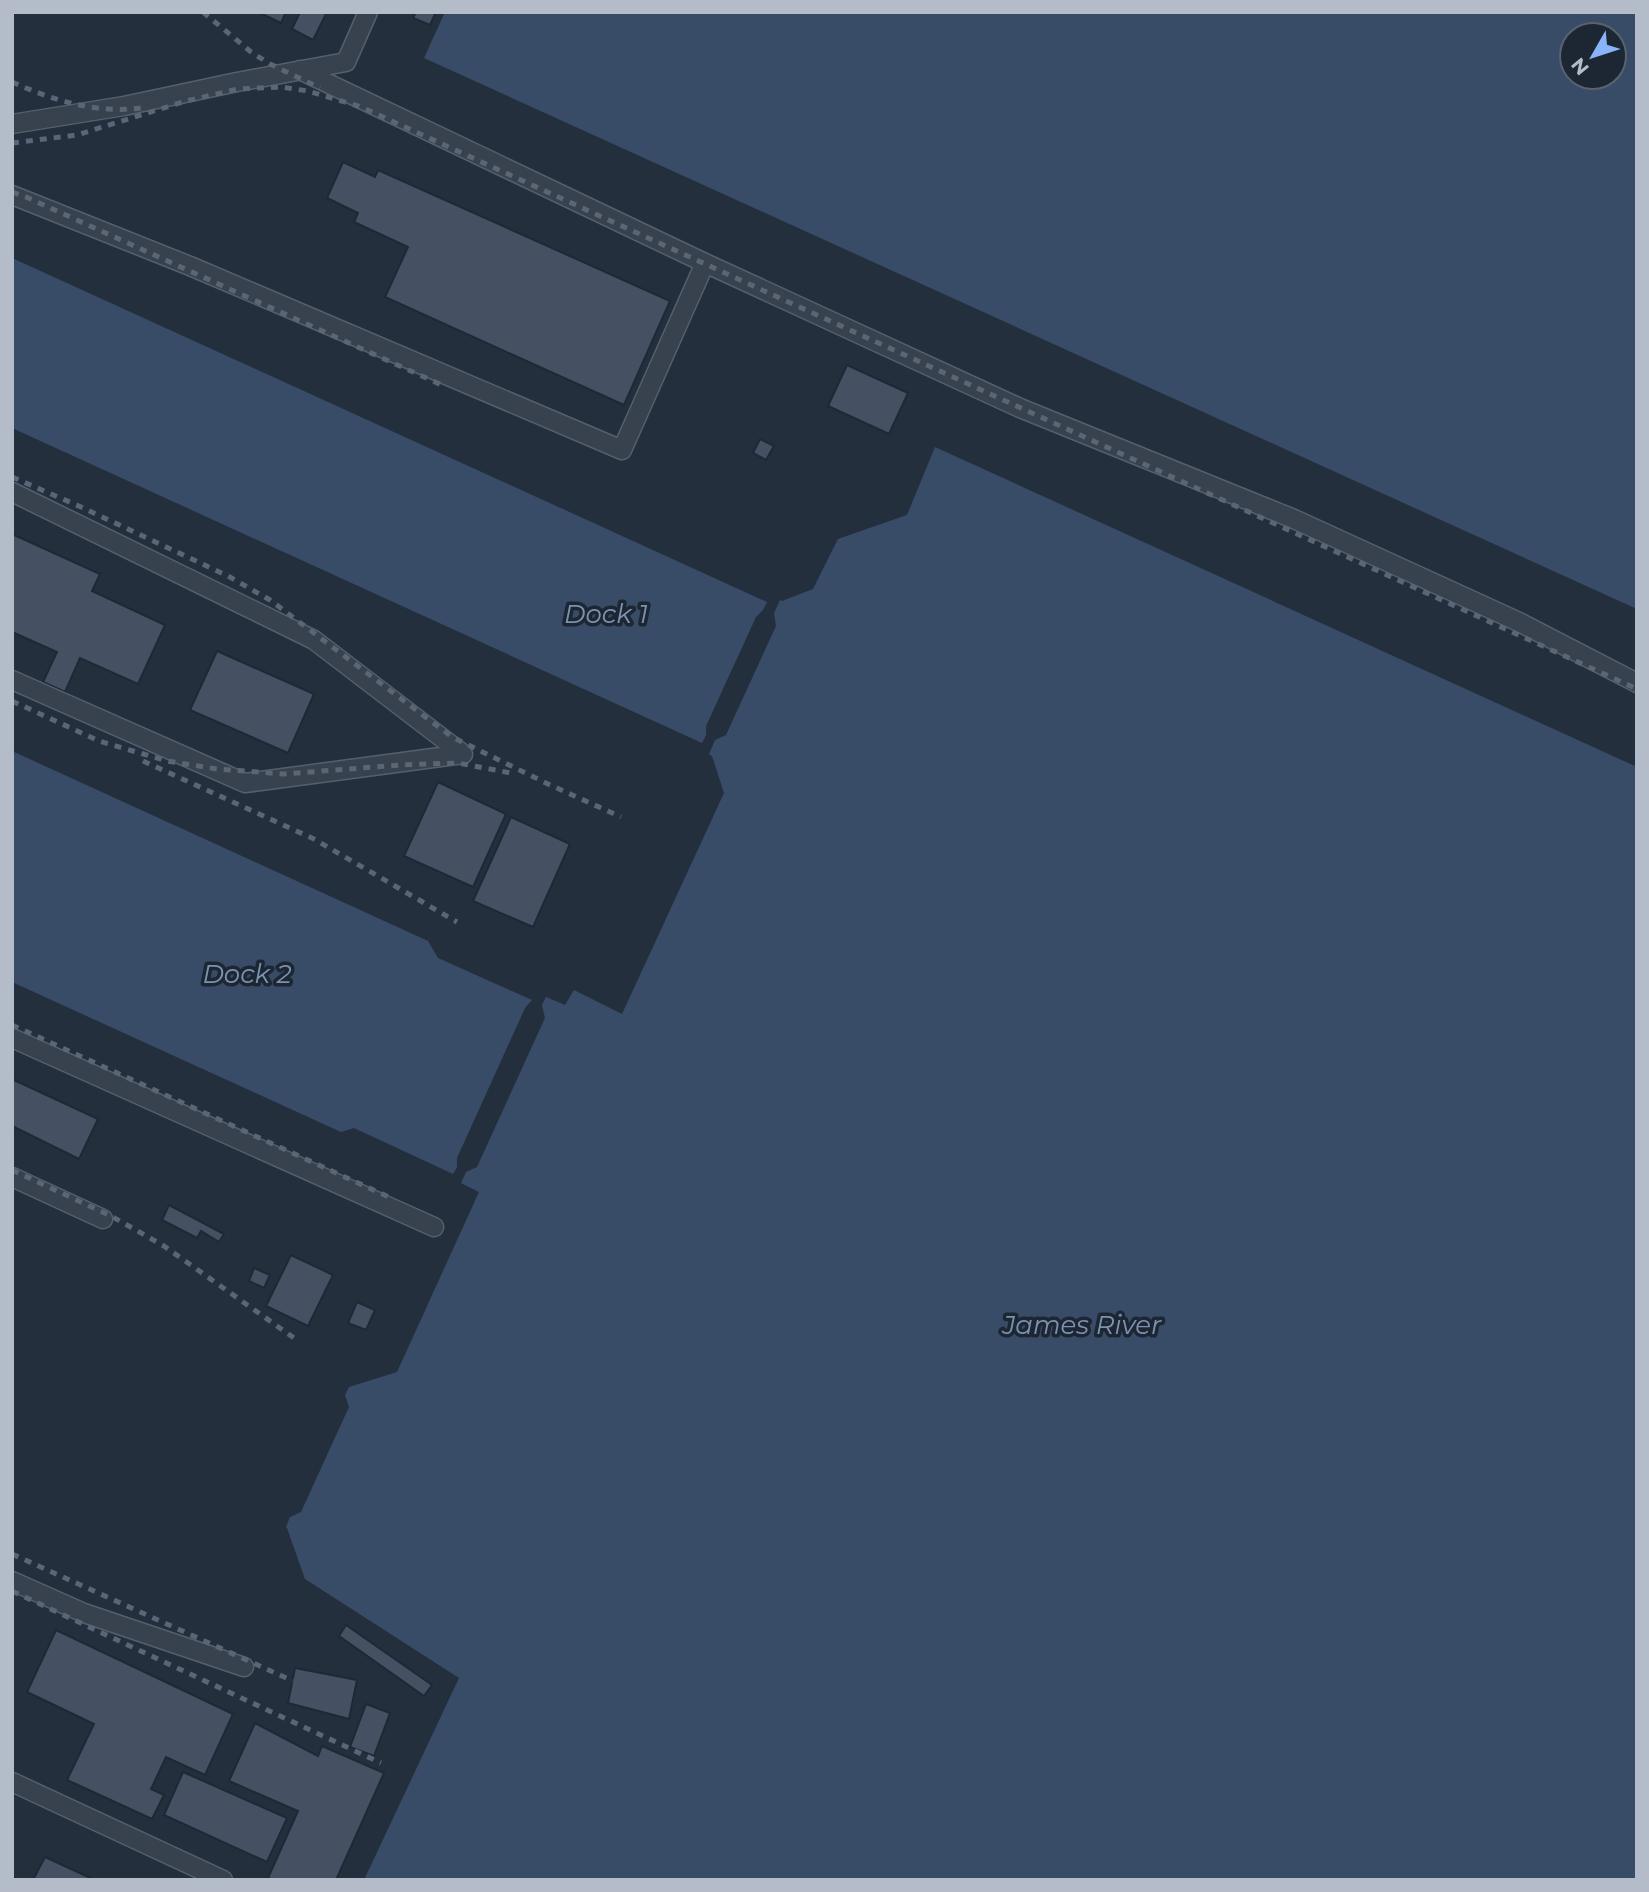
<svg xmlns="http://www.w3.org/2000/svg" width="1649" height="1892" font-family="Montserrat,sans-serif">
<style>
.water{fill:#394c67;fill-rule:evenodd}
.building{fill:#455162;stroke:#1f2835;stroke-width:2}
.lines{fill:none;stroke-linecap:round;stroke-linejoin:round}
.service-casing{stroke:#565f6c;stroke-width:21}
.service{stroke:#38414e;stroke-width:18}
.rail{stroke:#5a6575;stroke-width:5;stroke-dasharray:7 7;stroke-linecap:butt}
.labels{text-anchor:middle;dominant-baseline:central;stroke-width:7;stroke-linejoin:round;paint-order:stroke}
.water-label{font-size:26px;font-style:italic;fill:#7c92b1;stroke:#1d2633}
</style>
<rect width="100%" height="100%" fill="#242f3e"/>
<path class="water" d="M 445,12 L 1637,12 L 1637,609 L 424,58 ZM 1572,35 L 1614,35 L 1614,77 L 1572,77 Z
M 12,258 L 767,602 L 763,610 L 756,617 L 706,726 L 706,735 L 702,743 L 12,428 Z
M 935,447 L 1637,767 L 1637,1880 L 364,1880 L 459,1678 L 305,1579 L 287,1528 L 286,1527 L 290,1517 L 301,1512 L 349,1407 L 345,1395 L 349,1387 L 397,1372 L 479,1192 L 461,1183 L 466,1172 L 477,1167 L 545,1018 L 542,1005 L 546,997 L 565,1005 L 574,990 L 622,1014 L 724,793 L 712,756 L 709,754 L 715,740 L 726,735 L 776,626 L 774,613 L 780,600 L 782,601 L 813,589 L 838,539 L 907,515 Z
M 12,751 L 428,941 L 438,958 L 532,1000 L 525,1008 L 457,1158 L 457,1167 L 453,1174 L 354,1128 L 341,1132 L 12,982 Z"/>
<path class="building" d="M 258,12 L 286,12 L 281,23 Z
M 300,12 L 327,12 L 313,40 L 292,29 Z
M 416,12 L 436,12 L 430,25 L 413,18 Z
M 343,162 L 375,177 L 378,170 L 670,301 L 624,405 L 385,297 L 408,247 L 354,222 L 358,213 L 327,198 Z
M 847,365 L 908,393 L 889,434 L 828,406 Z
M 760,439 L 774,446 L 766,460 L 753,453 Z
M 12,534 L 100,574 L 92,591 L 165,625 L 138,684 L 80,658 L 65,692 L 43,682 L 57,652 L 12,632 Z
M 217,651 L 314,694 L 288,753 L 190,710 Z
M 438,782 L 506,814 L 473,887 L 404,856 Z
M 511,817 L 570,844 L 533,927 L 473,901 Z
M 12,1079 L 98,1119 L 79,1159 L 12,1126 Z
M 169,1205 L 224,1234 L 219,1242 L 201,1231 L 197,1238 L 162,1220 Z
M 291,1255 L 333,1275 L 308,1326 L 266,1306 Z
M 254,1268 L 270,1275 L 264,1288 L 249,1281 Z
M 357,1302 L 375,1310 L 366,1330 L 348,1323 Z
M 346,1625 L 432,1685 L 424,1696 L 339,1636 Z
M 56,1630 L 233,1714 L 205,1775 L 166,1757 L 151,1789 L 164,1795 L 152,1819 L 67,1780 L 94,1724 L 27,1692 Z
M 295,1668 L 357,1680 L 349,1719 L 288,1703 Z
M 366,1704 L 390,1713 L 374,1756 L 350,1747 Z
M 255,1723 L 318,1756 L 322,1746 L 384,1773 L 336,1880 L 273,1880 L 268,1878 L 298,1811 L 229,1781 Z
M 183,1772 L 287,1818 L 267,1862 L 164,1815 Z
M 45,1857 L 95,1880 L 33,1880 Z"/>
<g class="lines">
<g class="service-casing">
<path id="service" d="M 300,70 L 705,263 L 1020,408 L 1294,519 L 1519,622 L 1637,683
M 12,124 L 124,106 L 237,82 L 346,62 L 368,12
M 12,195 L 190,266 L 622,450 L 705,263
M 12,492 L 314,640 L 463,754 L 245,783 L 12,680
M 12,1038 L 434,1227
M 12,1177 L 103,1219
M 12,1581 L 84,1613 L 244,1667
M 12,1782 L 223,1880"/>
</g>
<use href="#service" class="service"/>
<path class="rail" d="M 203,12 L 251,52 L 270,64 L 320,88
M 12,82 C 52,100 97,114 141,108
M 12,143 L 77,135 L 186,101 L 238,89 L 281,87 L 308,91 L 361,107 L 1637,689
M 12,192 L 26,197 L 444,386
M 12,477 L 81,507 L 228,576 L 270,600 L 452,737 L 548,784 L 621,817
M 12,701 L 99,741 L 167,761 L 217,769 L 284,774 L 400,765 L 458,763 L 511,773
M 143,761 L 314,839 L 457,922
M 12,1025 L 391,1198
M 12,1170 L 111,1216 L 164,1246 L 294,1338
M 12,1554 L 293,1681
M 12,1591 L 381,1763"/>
</g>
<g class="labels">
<g class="water-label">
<text x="606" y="614">Dock 1</text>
<text x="247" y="974">Dock 2</text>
<text x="1082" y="1325">James River</text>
</g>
</g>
<rect width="1649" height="1892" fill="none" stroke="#b4bcc9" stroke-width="28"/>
<g transform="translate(1593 56) rotate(231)"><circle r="33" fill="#1d2633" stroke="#59626f" stroke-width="2"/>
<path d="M0-5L12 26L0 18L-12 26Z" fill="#8ab4f8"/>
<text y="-10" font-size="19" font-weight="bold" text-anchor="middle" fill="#b4bcc9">N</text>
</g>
</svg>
